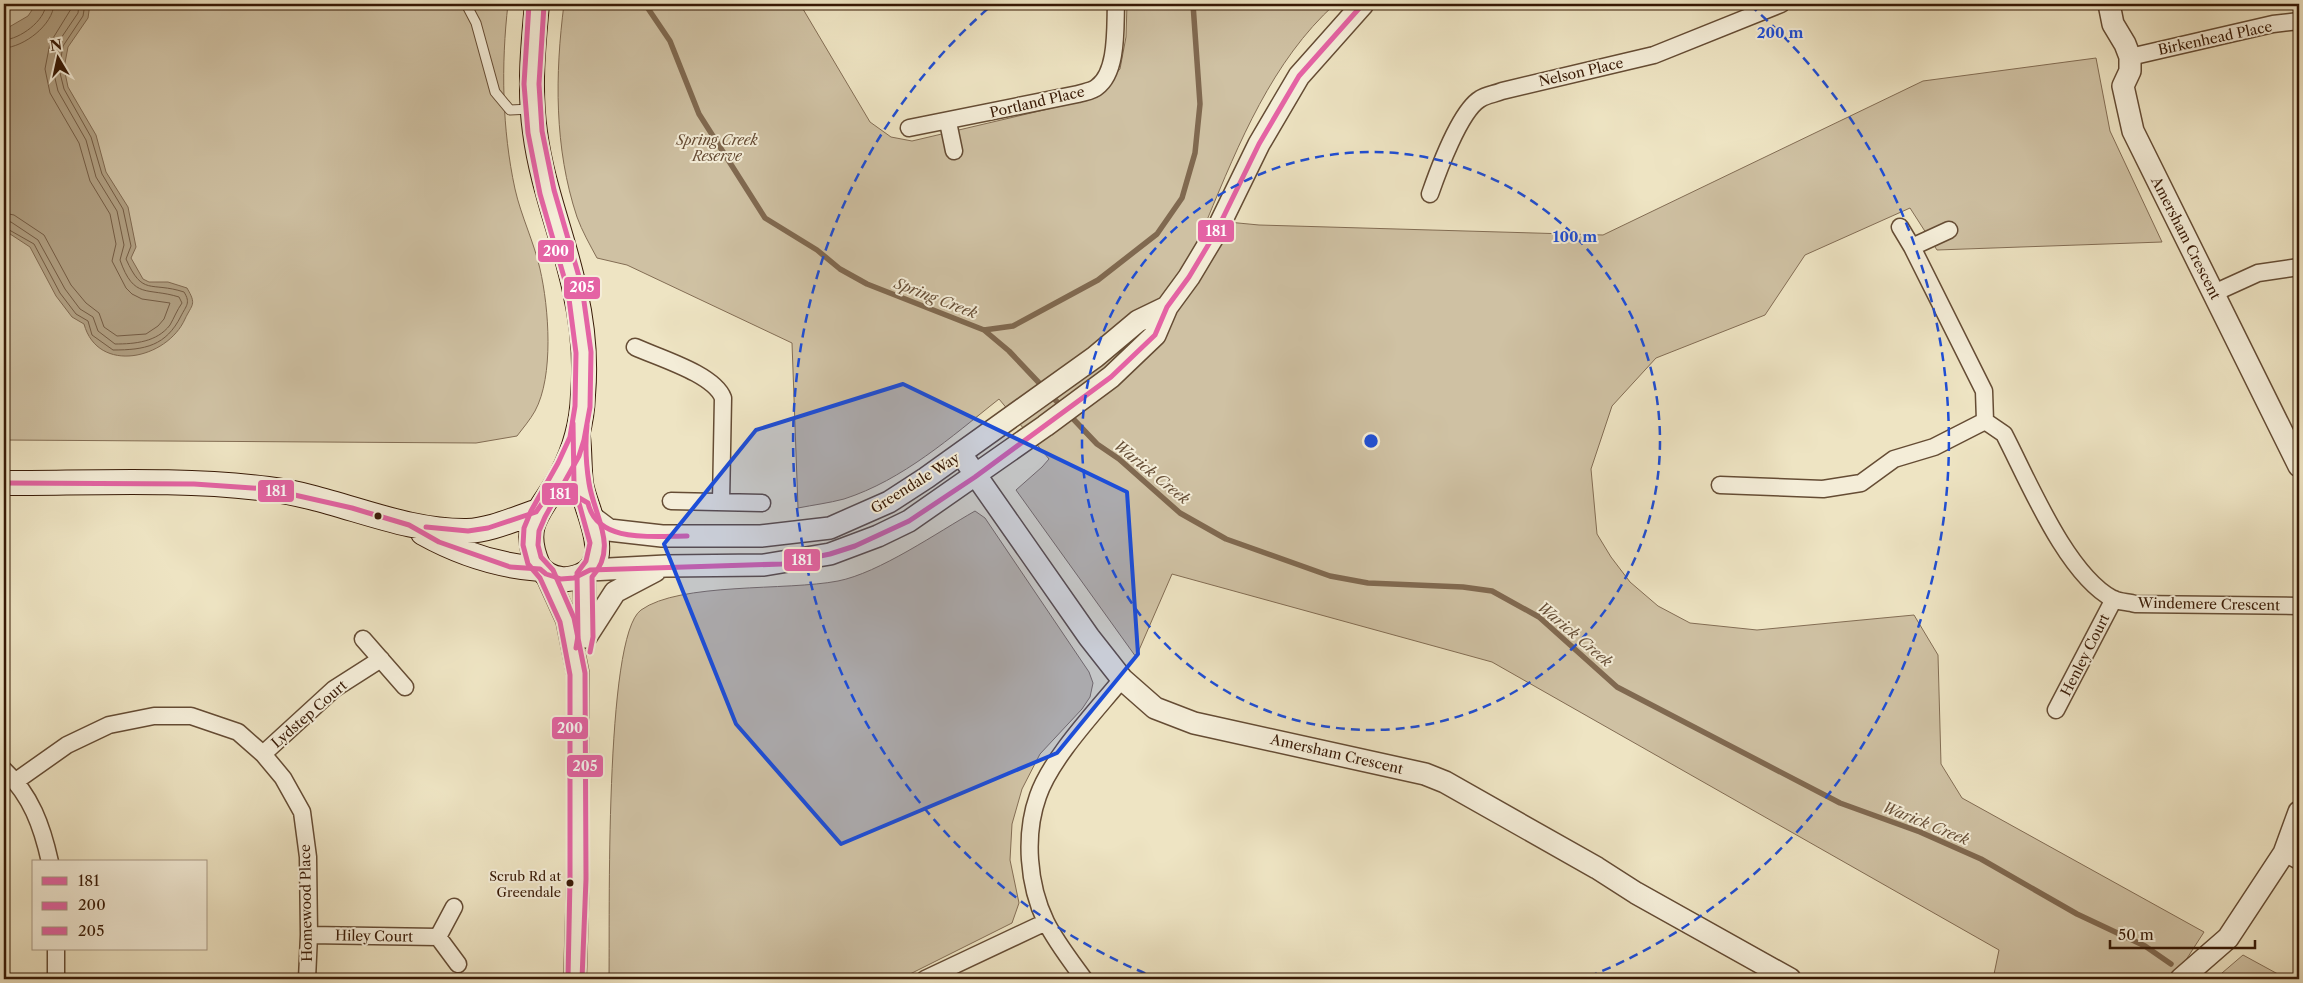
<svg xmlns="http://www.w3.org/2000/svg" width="2303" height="983" font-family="'Libre Caslon Text',serif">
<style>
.green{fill:#cfc1a3;stroke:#836d54}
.water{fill:#b09f82;stroke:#806950}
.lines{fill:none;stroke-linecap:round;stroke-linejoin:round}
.shore{stroke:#745c44;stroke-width:1}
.stream{stroke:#806950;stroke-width:5.5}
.service-casing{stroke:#654c34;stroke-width:11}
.minor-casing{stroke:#654c34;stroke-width:19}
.tertiary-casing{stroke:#654c34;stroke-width:24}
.secondary-casing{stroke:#371905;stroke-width:26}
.service{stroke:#f4edd8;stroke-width:9}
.minor{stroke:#f4edd8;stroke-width:16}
.tertiary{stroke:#f4edd8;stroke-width:21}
.secondary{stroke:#f4edd8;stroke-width:24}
.bus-1-casing{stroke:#f4edd8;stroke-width:9}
.bus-2-casing{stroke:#f4edd8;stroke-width:9}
.bus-3-casing{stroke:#f4edd8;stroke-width:9}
.bus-1{stroke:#e463a4;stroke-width:5}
.bus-2{stroke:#e463a4;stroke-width:5}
.bus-3{stroke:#e463a4;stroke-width:5}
.marked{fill:#1d4ed8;fill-opacity:0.2;stroke:#1d4ed8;stroke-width:4;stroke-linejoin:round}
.ring{fill:none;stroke:#1d4ed8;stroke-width:2.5;stroke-dasharray:9 6}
.bus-dot{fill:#371905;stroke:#f4edd8;stroke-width:2}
.labels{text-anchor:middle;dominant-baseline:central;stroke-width:4;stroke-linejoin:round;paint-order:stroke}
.bus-label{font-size:13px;fill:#371905;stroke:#f4edd8;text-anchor:end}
.street-label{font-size:14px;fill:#371905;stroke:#f4edd8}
.park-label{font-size:14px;font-style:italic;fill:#654b34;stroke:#f4edd8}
.water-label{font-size:15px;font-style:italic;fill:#674f37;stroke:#f4edd8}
.centre{fill:#1d4ed8;stroke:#f4edd8;stroke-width:2.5}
.ring-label{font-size:15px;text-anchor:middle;font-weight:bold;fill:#1d4ed8;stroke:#f4edd8;stroke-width:4;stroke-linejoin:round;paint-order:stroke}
.line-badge{stroke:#f4edd8;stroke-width:2}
.badge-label{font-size:14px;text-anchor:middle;font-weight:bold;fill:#fff}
</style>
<rect width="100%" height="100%" fill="#eee4c3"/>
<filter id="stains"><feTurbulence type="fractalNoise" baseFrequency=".004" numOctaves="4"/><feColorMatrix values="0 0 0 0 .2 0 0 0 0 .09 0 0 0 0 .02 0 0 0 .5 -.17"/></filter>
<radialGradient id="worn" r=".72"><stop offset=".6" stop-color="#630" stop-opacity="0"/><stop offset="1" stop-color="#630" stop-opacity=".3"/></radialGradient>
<path class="green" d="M 4,4 L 508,4 C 501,65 502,129 515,189 C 521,216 534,242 540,269 C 549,308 554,376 535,411 C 530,420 523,428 517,436 L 476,443 L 4,440 Z
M 564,4 L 800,4 L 870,122 L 891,137 L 912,141 L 1065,105 L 1097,94 L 1120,69 L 1126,37 L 1127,4 L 1335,4 C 1272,61 1239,143 1207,220 L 1259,225 L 1603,235 L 1923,81 L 2096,58 L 2110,131 L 2162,242 L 1937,250 L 1910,208 L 1805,255 L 1765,315 L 1656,358 L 1612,406 L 1591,469 L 1597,534 L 1611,557 L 1630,582 L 1658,606 L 1690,623 L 1757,630 L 1914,615 L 1938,655 L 1941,764 L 1962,798 L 2204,932 L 2184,963 L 2167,979 L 1993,979 L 1999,950 L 1492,662 L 1172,574 L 1136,657 L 1016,490 L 1042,467 L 1049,459 L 999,399 C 951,437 903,480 844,499 C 829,503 813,505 798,508 L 792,343 L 627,265 L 597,258 C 590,245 582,231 577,217 C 554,148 555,74 564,4 Z
M 975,511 L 985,518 L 1089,672 L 1093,683 L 1090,697 L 1082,709 L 1040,754 L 1022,789 L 1012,824 L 1010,860 L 1019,903 L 1012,923 L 900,979 L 609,979 C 610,924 604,636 641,610 C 680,582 787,591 838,581 C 879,573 938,532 975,511 Z
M 2243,955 L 2287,979 L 2215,979 Z"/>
<path class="water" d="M 36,4 L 90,4 L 88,18 L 68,47 L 64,68 L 68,87 L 96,135 L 106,172 L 128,207 L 136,247 L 131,258 L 143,279 L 149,282 L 168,282 L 187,288 C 197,305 192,304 185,319 C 167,359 98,375 84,324 L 72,317 L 56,296 L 30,247 L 4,230 L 4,30 L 28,16 Z"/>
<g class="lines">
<path class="shore" d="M 4,40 C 20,39 45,21 46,4
M 4,48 C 24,47 53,25 54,4
M 4,213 L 14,215 L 44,235 L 71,285 L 86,303 L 99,313 L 104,327 L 117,336 L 146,334 L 158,326 L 164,319 L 170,303 L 142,299 L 132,294 L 126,288 L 112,261 L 116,244 L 110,214 L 90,181 L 79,143 L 50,93 L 45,69 L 50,43 L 71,9 L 71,4
M 4,221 L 11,222 L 38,240 L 65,289 L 80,309 L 93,317 L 98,331 L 115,344 C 135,344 157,342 170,325 C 174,318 177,310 182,303 L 179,297 C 147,287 134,300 120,260 L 124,245 L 117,211 L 96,177 L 86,140 L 58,91 L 53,70 L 57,44 L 78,13 L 79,4
M 4,227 L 34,244 L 60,293 L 76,314 L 88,321 L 92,335 L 113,350 C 145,350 166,346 181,316 C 186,306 191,303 184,292 C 150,281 143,297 126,259 L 131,246 L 123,209 L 102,174 L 91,137 L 64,89 L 59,69 L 63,46 L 83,16 L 85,4"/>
<path class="stream" d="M 645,4 L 670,41 L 699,114 L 765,218 L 817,250 L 840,269 L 867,284 L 984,330 L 1013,326 L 1098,280 L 1157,234 L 1182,198 L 1195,153 L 1200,104 L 1193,4
M 984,330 L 1009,351 L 1097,444 L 1119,459 L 1180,513 L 1226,539 L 1330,576 L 1368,583 L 1463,587 L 1492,591 L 1539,617 L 1617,687 L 1840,803 L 1920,832 L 1981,859 L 2077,914 L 2145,946 L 2171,964"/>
<g class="service-casing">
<path id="service" d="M 466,4 L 476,23 L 495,92 L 510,110 L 531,109"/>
</g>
<g class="minor-casing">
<path id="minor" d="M 2130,57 L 2273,24 L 2299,21
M 948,122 L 954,151
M 909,128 L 1078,94 C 1084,92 1093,91 1097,87 C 1118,72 1115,27 1116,4
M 1430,194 C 1438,171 1460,111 1480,99 C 1486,95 1495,94 1502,91 L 1654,55 L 1781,4
M 1900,227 L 1912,247 L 1949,230
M 1912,247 L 1984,391 L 1985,421 L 2004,434 C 2028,480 2066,574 2113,599 C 2119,602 2129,602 2135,604 L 2299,606
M 2214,293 L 2258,273 L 2299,267
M 635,347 C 659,358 714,374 723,398 L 721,502
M 1720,485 L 1823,489 L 1861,483 L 1894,459 L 1934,447 L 1985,421
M 671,501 L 762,503
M 363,639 L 405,687
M 2056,710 L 2114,599
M 263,754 L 334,689 L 381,659
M 4,770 C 31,795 42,826 50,862
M 16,781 L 67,745 L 109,725 L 154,716 L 191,716 L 238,732 L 263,754 L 283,778 L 302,812 L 308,857 L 309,935 L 307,979
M 2284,853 L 2299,861
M 454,907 L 438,937 L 458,964
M 309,935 L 438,937
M 56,949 L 56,979
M 925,979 L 1046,922
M 1084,979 C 1071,961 1056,942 1046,922 C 1028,885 1024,835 1038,796 C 1051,758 1096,711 1122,679"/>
</g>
<g class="tertiary-casing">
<path id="tertiary" d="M 2109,4 L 2113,24 L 2125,44 L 2130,57 L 2130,71 L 2123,86 L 2133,131 L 2299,466
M 961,454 L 1089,637 L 1122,679 L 1155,708 L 1194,723 L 1425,774 L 1445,782 L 1597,868 L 1636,893 L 1790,979
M 593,518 L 609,530 L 662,536 L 761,536 L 830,528 L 889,502 L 926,478 L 1095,357 L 1138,321 L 1167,307
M 590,570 L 666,566 L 764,565 L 830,554 L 878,536 L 909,521 L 1045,426 L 1111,377 L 1155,335 L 1167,307 L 1189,277 L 1216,232 L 1259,144 L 1299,76 L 1363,4
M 546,574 L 567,620 L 578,674 L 578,879 L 575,979
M 584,574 L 586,637
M 586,637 L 615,592 L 655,571
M 2181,979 L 2228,938 L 2284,853 L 2299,812"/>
</g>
<g class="secondary-casing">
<path id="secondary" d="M 537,4 C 533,46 529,90 535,132 C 542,187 564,238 575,291 C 583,326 586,360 583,395 C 582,423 575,449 562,474 C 544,509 519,522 538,565 C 542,573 552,578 561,579 C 567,580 574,578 580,576 C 616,561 585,509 581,484 C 579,469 580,453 578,437
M 4,483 C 91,483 182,478 268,489 C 336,497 399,532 467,531 C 491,530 514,519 536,512
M 423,533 C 459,553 500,566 540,569"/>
</g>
<use href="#service" class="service"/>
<use href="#minor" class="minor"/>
<use href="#tertiary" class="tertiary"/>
<use href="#secondary" class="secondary"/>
<g class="bus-1-casing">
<path id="bus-1" d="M 4,483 L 194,484 L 268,489 L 352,508 L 409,525 L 439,542 L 510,567 L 540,569 L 546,574 L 561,579 L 574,578 L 590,570 L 782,564 L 830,554 L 855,546 L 909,521 L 975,477 L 1111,377 L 1155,335 L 1167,307 L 1189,277 L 1216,232 L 1259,144 L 1299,76 L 1363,4
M 426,527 L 468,531 L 488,528 L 536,512 L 543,502 L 553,496 L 569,492 L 588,503 C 597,544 654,536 687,536"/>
</g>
<g class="bus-2-casing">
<path id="bus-2" d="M 529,4 L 524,84 L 528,133 L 540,194 L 568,291 L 576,353 L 575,406 L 570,437 L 558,463 L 531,511 L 524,528 L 523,545 L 528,564 L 540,578 L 560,622 L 570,675 L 570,879 L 568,979
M 573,423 L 574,485 L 590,543 L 586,561 L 577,573 L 578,636 L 576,648"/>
</g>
<g class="bus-3-casing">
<path id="bus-3" d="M 544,5 L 539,84 L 542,131 L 554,190 L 582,287 L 591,352 L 590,407 L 584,440 L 579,456 L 545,517 L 539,531 L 538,545 L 541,557 L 553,570 L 574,618 L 585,673 L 586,879 L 582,979
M 587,425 C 585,444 586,464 589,483 C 594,516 619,547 592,577 L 593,637 L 590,652"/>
</g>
<use href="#bus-1" class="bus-1"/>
<use href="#bus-2" class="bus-2"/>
<use href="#bus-3" class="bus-3"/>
</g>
<path class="marked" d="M 903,384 L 1127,492 L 1138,654 L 1057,753 L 841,844 L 736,724 L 664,544 L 756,430 Z"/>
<g class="ring">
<circle cx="1371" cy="441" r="289"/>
<path d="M1159 979A578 578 0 0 1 992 5M1750 5A578 578 0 0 1 1583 979"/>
</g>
<g class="bus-dot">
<circle cx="378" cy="516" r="4.5"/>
<circle cx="570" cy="883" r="4.5"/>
</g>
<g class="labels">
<g class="bus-label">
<text x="561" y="876">Scrub Rd at<tspan x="561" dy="16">Greendale</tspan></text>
</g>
<g class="street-label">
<text transform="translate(2215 38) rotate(-12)">Birkenhead Place</text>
<text transform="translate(1581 72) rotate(-13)">Nelson Place</text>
<text transform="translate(1037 102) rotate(-13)">Portland Place</text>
<text transform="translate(2186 238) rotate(63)">Amersham Crescent</text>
<text transform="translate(915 483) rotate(-32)">Greendale Way</text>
<text transform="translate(2209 604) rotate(1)">Windemere Crescent</text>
<text transform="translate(2085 655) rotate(-63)">Henley Court</text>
<text transform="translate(309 714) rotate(-41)">Lydstep Court</text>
<text transform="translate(1337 754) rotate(13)">Amersham Crescent</text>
<text transform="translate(306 903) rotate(-91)">Homewood Place</text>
<text transform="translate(374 936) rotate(1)">Hiley Court</text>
</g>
<g class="park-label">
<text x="717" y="140">Spring Creek<tspan x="717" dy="16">Reserve</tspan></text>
</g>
<g class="water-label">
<text transform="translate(936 298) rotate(21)">Spring Creek</text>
<text transform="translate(1152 472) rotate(39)">Warick Creek</text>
<text transform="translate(1575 634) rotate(40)">Warick Creek</text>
<text transform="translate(1926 823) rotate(22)">Warick Creek</text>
</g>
</g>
<circle cx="1371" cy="441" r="8" class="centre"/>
<g class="ring-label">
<text x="1780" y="38">200 m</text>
<text x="1575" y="242">100 m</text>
</g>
<g class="line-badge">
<rect x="1197" y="219" width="38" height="24" rx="5" fill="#e463a4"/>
<rect x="537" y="239" width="38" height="24" rx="5" fill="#e463a4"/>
<rect x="563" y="276" width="38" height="24" rx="5" fill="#e463a4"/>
<rect x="257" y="479" width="38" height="24" rx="5" fill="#e463a4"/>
<rect x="541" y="482" width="38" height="24" rx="5" fill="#e463a4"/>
<rect x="783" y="548" width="38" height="24" rx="5" fill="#e463a4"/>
<rect x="551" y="716" width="38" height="24" rx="5" fill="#e463a4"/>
<rect x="566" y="754" width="38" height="24" rx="5" fill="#e463a4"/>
</g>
<g class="badge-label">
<text x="1216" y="236">181</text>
<text x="556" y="256">200</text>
<text x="582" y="292">205</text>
<text x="276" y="496">181</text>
<text x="560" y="499">181</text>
<text x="802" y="565">181</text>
<text x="570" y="733">200</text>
<text x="585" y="771">205</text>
</g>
<rect width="2303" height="983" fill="none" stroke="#eee4c3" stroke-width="20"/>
<rect x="5" y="5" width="2293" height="973" fill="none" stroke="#371905" stroke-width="2.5"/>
<rect x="10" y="10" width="2283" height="963" fill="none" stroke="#371905"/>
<rect x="32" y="860" width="175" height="90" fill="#f4edd8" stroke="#a89884"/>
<rect x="42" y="877" width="25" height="8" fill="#e463a4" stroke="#a89884"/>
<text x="78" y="886" font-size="15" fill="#371905">181</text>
<rect x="42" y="902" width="25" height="8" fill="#e463a4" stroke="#a89884"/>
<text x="78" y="910" font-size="15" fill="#371905">200</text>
<rect x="42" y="927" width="25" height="8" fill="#e463a4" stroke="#a89884"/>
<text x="78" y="936" font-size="15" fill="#371905">205</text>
<g transform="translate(58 58) rotate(351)" stroke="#f4edd8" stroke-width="4" paint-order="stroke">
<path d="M0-4L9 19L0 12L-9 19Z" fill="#371905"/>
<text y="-8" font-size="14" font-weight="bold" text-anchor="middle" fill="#371905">N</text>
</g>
<path d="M2110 940v8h145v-8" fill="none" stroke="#371905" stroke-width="2.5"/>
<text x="2118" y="940" font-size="15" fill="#371905" stroke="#f4edd8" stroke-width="4" paint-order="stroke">50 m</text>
<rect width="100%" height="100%" filter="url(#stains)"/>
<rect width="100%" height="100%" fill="url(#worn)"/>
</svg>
